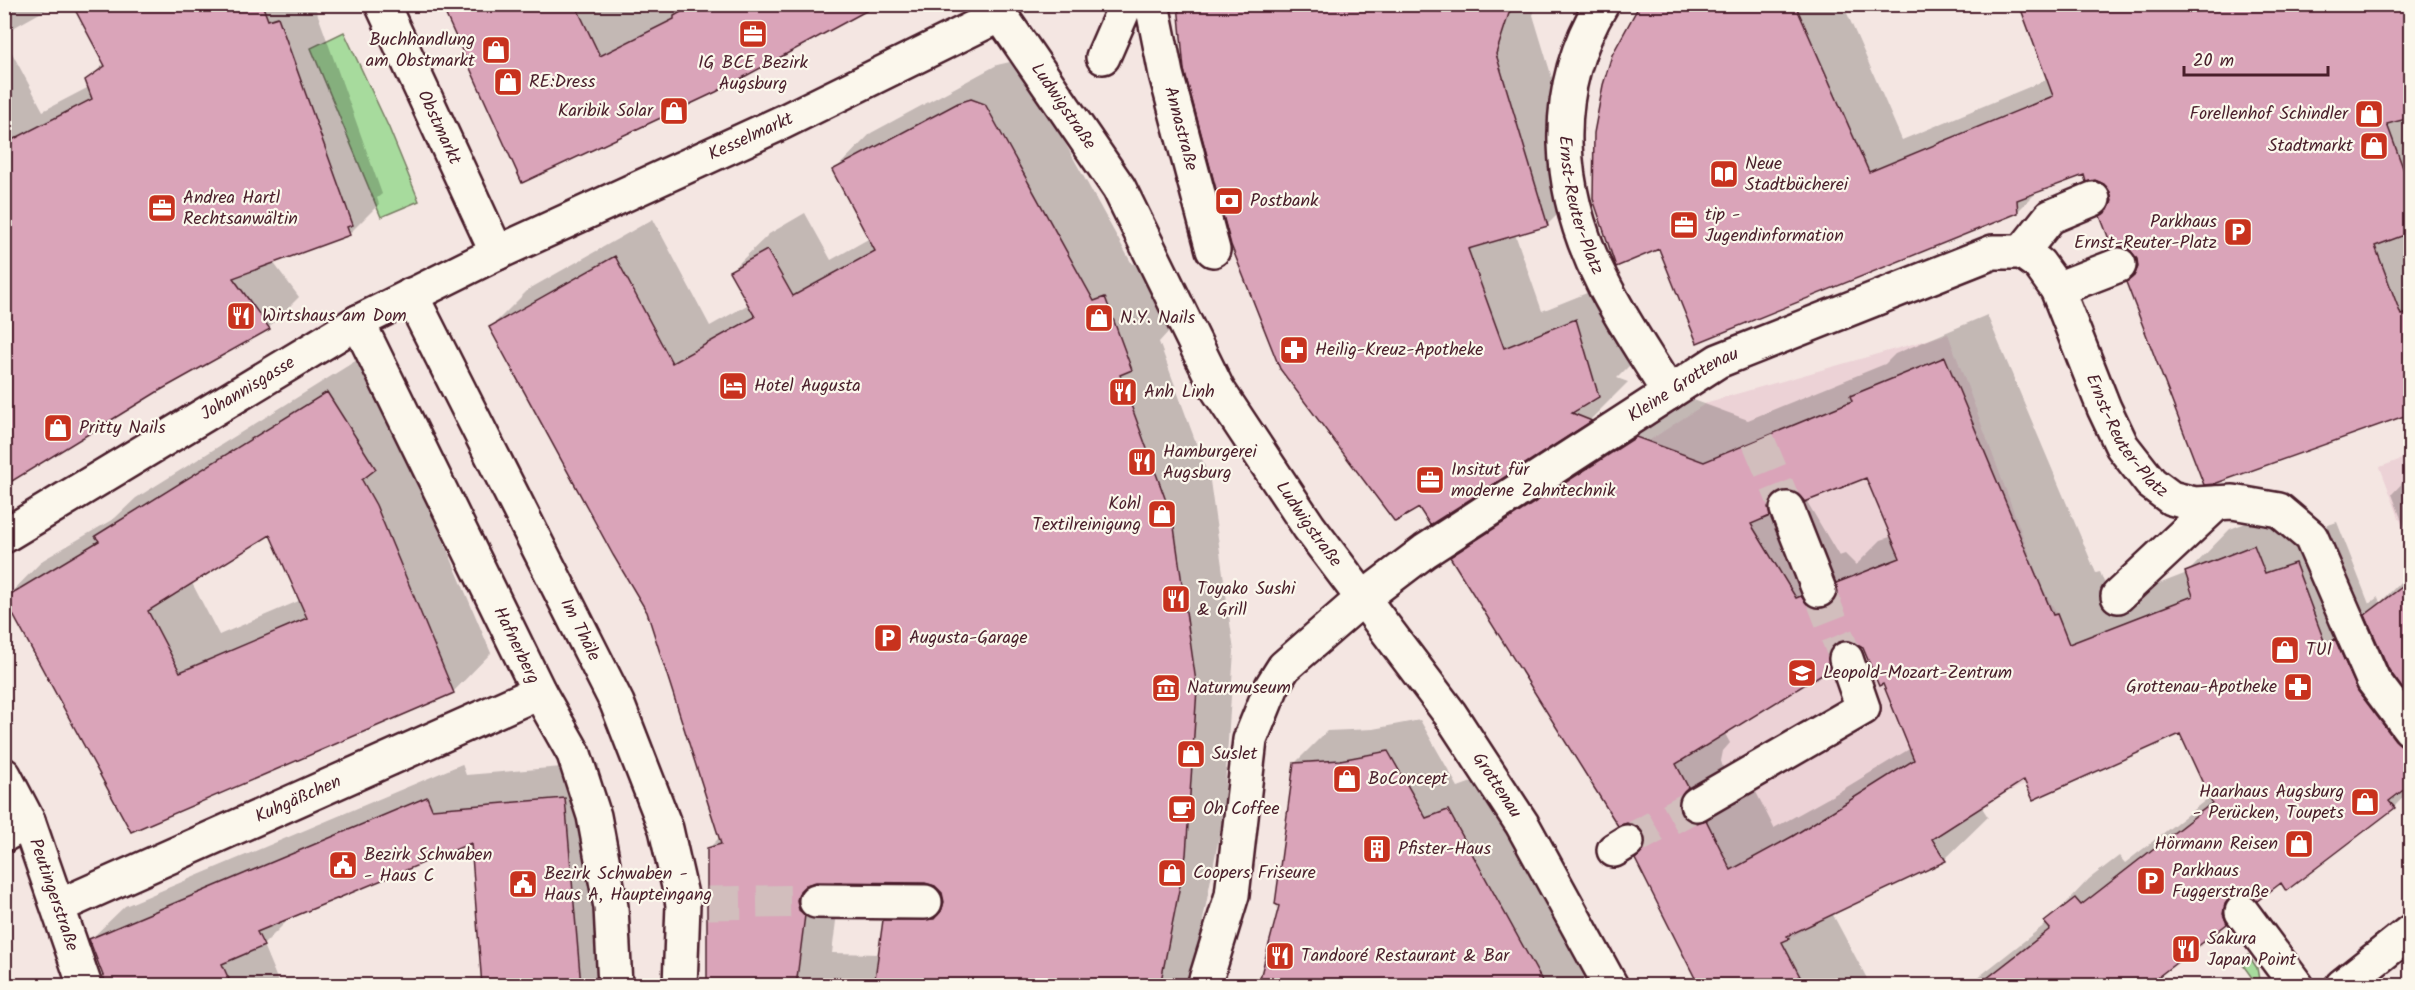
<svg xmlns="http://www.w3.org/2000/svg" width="2415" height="990" font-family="Kalam,sans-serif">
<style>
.built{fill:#ecd2d6}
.green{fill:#a7db9d;stroke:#787d64;stroke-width:1.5}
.shadow{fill:#0003;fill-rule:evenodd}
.building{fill:#daa4b9;stroke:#4a1f2b;stroke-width:1.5;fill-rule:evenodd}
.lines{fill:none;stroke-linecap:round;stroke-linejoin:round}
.minor-tunnel{stroke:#d2bebd;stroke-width:33;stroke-dasharray:33 16;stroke-linecap:butt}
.minor-casing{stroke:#4a1f2b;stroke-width:38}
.minor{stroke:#fbf7ec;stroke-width:33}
.labels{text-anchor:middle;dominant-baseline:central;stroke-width:4.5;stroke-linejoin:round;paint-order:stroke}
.poi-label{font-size:18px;fill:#4a1f2b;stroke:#fbf7ec;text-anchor:start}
.street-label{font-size:18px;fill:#4a1f2b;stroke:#fbf7ec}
</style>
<rect width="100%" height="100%" fill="#f4e6e2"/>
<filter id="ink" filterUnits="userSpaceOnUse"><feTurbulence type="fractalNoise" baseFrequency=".0167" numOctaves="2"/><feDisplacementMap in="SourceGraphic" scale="12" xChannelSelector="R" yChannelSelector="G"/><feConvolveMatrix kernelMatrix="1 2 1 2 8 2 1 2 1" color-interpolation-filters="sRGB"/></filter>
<g filter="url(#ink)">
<path class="built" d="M 1948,334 L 2041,585 L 2057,614 L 2119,761 L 2033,800 L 2025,784 L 1994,799 L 1932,839 L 1946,861 L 1816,922 L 1789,939 L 1765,890 L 1675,937 L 1612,815 L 1456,567 L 1708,402 Z
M 2410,456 L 2410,547 L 2380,467 Z"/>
<path class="green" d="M 344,32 L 389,128 L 419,201 L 381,217 L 311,48 Z
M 2248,955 L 2257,968 L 2260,985 L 2244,985 L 2253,979 L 2240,961 Z"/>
<path class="shadow" d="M 4,4 L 56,4 L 4,33 Z
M 89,4 L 314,4 L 382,194 L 377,198 L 379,204 L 349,234 L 273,262 L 299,297 L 269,327 L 156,390 L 4,484 L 4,38 L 43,111 L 89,87 L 86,81 L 105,63 Z
M 442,4 L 641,4 L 645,13 L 661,4 L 876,4 L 707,94 Z
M 1182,4 L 1537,4 L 1533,15 L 1585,187 L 1547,225 L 1515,234 L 1542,311 L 1614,282 L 1637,358 L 1617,378 L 1628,382 L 1591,419 L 1431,523 Z
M 1642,4 L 1843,4 L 1902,140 L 2048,79 L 2020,4 L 2410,4 L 2410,412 L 2214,483 L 2136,274 L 2138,258 L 2110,208 L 2113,202 L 2111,191 L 2105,183 L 2085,173 L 2039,190 L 2017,212 L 1660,247 L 1617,265 L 1594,199 L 1604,85 L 1626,30 Z
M 1010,62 L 1023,67 L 1132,264 L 1143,260 L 1169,331 L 1159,342 L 1210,481 L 1234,651 L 1223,816 L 1194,967 L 1186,986 L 708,986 L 708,849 L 720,837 L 648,611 L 491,327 L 529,289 L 653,219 L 710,326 L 749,304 L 731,271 L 769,234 L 805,213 L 831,260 L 870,238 L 834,171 L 871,133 L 997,65 ZM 841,881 L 924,882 L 884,921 L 880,954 L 832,953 Z
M 1987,315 L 2096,573 L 2100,572 L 2112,602 L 2187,573 L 2230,529 L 2297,503 L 2308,532 L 2337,522 L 2369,604 L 2378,597 L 2380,603 L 2410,572 L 2410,790 L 2394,807 L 2253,896 L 2226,923 L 2145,986 L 1967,986 L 2047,923 L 2089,879 L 2119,856 L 2125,863 L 2211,796 L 2181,732 L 2025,778 L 1981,806 L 1988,817 L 1945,859 L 1832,913 L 1871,986 L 1700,986 L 1645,832 L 1452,557 L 1495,514 L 1680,395 L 1748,420 L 1885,364 L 1895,354 ZM 1867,476 L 1893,536 L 1881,540 L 1856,565 L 1845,554 L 1839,556 L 1806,500 ZM 1855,642 L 1864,647 L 1884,682 L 1911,748 L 1837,793 L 1774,828 L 1749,778 L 1724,771 L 1721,761 L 1723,751 L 1730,743 L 1724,732 L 1829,668 Z
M 365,355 L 491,653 L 453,692 L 131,830 L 5,599 L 43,560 L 115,518 L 136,498 ZM 271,533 L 301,600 L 219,635 L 192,583 Z
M 2410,475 L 2410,543 L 2392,494 Z
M 1420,720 L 1458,787 L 1480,779 L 1593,986 L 1261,986 L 1280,905 L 1295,763 L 1327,731 L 1373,729 Z
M 462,764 L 466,775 L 599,764 L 617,986 L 484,986 L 472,841 L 292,916 L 263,945 L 280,986 L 109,986 L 90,940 L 125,906 Z"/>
<path class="building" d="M 72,4 L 262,4 L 268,20 L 278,17 L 353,225 L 347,227 L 350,235 L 233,278 L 270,329 L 157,392 L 4,486 L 4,144 L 92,99 L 85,80 L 105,66 Z
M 441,4 L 575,4 L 600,56 L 674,19 L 674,16 L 695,4 L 879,4 L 716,92 L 522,183 Z
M 1178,4 L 1512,4 L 1496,54 L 1548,226 L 1468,249 L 1504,348 L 1576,319 L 1599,397 L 1572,413 L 1592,421 L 1430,525 L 1419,508 L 1395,522 L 1280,369 L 1231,245 L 1184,70 Z
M 1640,4 L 1795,4 L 1869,172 L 2053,96 L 2019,4 L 2402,4 L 2410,35 L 2410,118 L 2387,124 L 2410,187 L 2410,233 L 2375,246 L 2401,315 L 2410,312 L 2410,414 L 2214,484 L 2204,485 L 2126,282 L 2134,276 L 2138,267 L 2137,259 L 2130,250 L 2121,246 L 2112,247 L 2100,216 L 2108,210 L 2112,201 L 2110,192 L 2104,184 L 2095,180 L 2086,182 L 2084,175 L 2017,200 L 2018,213 L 1697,343 L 1659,249 L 1616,267 L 1593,199 L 1594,133 L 1603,85 L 1612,55 Z
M 971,99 L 985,104 L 1094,301 L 1105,297 L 1132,370 L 1120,375 L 1173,520 L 1197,689 L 1186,855 L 1160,986 L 874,986 L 883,920 L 934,919 L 941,911 L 944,902 L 942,893 L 935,886 L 925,883 L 816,882 L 806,885 L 800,891 L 797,900 L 799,910 L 805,915 L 796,986 L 707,986 L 707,848 L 721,844 L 647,612 L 613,555 L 489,327 L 615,256 L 672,363 L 755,317 L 729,271 L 767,250 L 793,296 L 875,251 L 832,170 L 958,103 Z
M 1945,357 L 2053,615 L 2057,614 L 2069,644 L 2193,596 L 2185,572 L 2254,545 L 2265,573 L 2295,563 L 2326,646 L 2335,639 L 2358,691 L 2395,740 L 2402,746 L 2410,747 L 2410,785 L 2389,801 L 2395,808 L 2286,891 L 2281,883 L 2257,901 L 2250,895 L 2240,893 L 2230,897 L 2225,904 L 2223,914 L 2227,924 L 2146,986 L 1977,986 L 2050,929 L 2044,922 L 2075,898 L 2081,905 L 2212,803 L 2180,734 L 2033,800 L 2024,780 L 1932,839 L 1946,861 L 1787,936 L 1789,939 L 1782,942 L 1805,986 L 1699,986 L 1635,859 L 1644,850 L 1646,841 L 1643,833 L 1635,825 L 1627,823 L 1618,826 L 1450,557 L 1636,437 L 1704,462 L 1852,401 L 1850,396 ZM 1866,478 L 1900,558 L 1836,583 L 1838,592 L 1833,602 L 1825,608 L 1816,608 L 1807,604 L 1801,596 L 1796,598 L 1751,524 L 1770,516 L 1768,507 L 1772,498 L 1781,491 L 1789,490 L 1798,494 L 1805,502 ZM 1840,641 L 1850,641 L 1863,648 L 1879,686 L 1883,684 L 1914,760 L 1793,836 L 1731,870 L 1706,820 L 1696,823 L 1688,820 L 1681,813 L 1678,805 L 1681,795 L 1688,787 L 1676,764 L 1830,669 L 1828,655 L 1832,646 Z
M 327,392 L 376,469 L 362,480 L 376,505 L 454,693 L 131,832 L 4,598 L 99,541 L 95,536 ZM 270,535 L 307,618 L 180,672 L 148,611 Z
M 2410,581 L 2410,699 L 2389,670 L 2365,615 Z
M 1388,751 L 1426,818 L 1448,810 L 1545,986 L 1258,986 L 1279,906 L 1275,904 L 1294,763 L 1340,760 Z
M 427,797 L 432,809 L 565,798 L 581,986 L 482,986 L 471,843 L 257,932 L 264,946 L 222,964 L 232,986 L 107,986 L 89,939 Z"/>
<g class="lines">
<path class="minor-tunnel" d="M 1758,440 L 1787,509
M 1819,590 L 1846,659
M 1627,842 L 1697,804
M 708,903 L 816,901"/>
<g class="minor-casing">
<g id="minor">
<path id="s1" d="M 382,4 L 497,253"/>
<path id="s2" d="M 993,4 L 1119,188 L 1218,390 L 1309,527 L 1450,714 L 1522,824 L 1611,986"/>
<path id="s3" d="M 1152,4 L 1166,74 L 1213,250"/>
<path id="s4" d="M 1602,4 C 1548,93 1557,193 1603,283 C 1622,321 1647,357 1669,393"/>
<path d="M 1103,57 L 1126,4"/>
<path d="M 2022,252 L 2050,217 L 2093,199"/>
<path d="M 2057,289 L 2119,265"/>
<path id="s5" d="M 411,295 L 617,703 L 666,829 L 683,904 L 680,986"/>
<path id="s6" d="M 358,322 L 539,692 L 574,754 L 594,816 L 611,907 L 615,986"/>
<path d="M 1787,509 L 1819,590"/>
<path id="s7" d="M 4,536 L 358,322 L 497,253 L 783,122 L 1000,15"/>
<path d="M 2118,596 L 2217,503"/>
<path id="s8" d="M 4,775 L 28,821 L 85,986"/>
<path d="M 1697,804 L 1863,708 L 1846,659"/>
<path d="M 4,835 L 28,821"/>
<path d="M 1614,850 L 1627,842"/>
<path d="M 816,901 L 925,902"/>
<path id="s9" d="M 59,906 L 539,692"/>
<path d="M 2242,912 L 2297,986"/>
<path id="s10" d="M 1204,986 L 1232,895 L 1250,740 L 1272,686 L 1284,667 L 1362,599 L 1425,551 L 1718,361 L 1993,252 L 2022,252 L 2039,264 L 2057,289 L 2104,408 L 2122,446 L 2151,483 L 2171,498 L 2194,504 L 2233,502 L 2279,510 L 2311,537 L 2373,680 L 2410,729"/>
<path d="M 2342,986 L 2410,932"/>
</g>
</g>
<use href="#minor" class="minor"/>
</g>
</g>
<defs>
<g id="office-square" transform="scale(1.5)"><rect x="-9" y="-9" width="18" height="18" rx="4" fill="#c8321e" stroke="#fbf7ec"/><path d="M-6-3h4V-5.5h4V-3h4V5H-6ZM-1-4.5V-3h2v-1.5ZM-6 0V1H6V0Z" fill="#fff"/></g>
<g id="shop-square" transform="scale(1.5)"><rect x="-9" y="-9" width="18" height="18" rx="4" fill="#c8321e" stroke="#fbf7ec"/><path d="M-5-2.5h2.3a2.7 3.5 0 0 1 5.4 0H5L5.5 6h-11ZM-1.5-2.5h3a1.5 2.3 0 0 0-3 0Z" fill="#fff"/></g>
<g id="library-square" transform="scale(1.5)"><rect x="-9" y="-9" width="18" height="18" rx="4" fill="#c8321e" stroke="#fbf7ec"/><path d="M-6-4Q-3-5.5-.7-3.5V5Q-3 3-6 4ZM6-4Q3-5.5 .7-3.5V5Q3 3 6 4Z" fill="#fff"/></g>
<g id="bank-square" transform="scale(1.5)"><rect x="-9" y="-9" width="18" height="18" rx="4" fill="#c8321e" stroke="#fbf7ec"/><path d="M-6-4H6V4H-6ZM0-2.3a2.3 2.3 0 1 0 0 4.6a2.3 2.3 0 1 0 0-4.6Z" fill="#fff"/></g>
<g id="parking-square" transform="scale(1.5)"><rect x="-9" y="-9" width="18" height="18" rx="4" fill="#c8321e" stroke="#fbf7ec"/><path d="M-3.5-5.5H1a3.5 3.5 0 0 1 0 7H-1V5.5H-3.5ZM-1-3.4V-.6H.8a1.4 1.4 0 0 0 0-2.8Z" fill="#fff"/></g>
<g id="restaurant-square" transform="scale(1.5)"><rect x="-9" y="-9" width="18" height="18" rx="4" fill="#c8321e" stroke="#fbf7ec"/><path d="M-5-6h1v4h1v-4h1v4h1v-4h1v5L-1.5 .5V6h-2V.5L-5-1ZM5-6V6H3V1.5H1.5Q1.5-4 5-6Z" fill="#fff"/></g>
<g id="pharmacy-square" transform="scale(1.5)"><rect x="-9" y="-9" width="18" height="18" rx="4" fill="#c8321e" stroke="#fbf7ec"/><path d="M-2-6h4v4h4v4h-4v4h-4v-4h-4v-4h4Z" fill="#fff"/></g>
<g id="hotel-square" transform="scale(1.5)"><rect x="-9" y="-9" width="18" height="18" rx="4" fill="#c8321e" stroke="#fbf7ec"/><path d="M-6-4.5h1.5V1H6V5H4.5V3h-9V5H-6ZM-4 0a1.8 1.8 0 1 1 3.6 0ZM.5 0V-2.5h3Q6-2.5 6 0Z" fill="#fff"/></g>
<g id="university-square" transform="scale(1.5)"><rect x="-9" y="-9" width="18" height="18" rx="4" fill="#c8321e" stroke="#fbf7ec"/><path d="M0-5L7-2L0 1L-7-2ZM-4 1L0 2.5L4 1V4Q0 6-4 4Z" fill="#fff"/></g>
<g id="museum-square" transform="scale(1.5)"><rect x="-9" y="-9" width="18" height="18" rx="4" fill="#c8321e" stroke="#fbf7ec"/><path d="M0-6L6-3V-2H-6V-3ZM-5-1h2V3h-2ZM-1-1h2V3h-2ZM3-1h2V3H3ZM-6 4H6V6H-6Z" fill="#fff"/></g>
<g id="cafe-square" transform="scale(1.5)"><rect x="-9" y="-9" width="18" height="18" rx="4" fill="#c8321e" stroke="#fbf7ec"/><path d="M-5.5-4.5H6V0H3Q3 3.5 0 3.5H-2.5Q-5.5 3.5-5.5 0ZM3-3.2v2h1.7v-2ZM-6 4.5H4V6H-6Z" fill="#fff"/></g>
<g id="building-square" transform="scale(1.5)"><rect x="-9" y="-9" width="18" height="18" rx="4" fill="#c8321e" stroke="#fbf7ec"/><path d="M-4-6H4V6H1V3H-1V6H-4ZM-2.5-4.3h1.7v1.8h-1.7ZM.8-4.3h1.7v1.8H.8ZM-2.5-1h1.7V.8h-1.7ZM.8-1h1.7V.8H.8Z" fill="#fff"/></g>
<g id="civic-square" transform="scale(1.5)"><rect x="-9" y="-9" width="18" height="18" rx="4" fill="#c8321e" stroke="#fbf7ec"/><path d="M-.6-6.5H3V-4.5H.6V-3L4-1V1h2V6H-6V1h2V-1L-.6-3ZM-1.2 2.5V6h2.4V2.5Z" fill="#fff"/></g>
</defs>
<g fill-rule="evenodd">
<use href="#office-square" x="753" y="34"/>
<use href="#shop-square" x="496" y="50"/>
<use href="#shop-square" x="508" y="82"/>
<use href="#shop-square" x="674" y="111"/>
<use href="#shop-square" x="2369" y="114"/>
<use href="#shop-square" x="2374" y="146"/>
<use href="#library-square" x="1724" y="174"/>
<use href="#bank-square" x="1229" y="201"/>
<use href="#office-square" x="162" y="208"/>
<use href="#office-square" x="1684" y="225"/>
<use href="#parking-square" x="2238" y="232"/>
<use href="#restaurant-square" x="241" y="316"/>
<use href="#shop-square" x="1099" y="318"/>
<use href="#pharmacy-square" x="1294" y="350"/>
<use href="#hotel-square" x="733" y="386"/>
<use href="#restaurant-square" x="1123" y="392"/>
<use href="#shop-square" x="58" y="428"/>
<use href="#restaurant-square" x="1142" y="462"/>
<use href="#office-square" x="1430" y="480"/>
<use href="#shop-square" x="1162" y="514"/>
<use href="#restaurant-square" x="1176" y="599"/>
<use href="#parking-square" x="888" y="638"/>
<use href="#shop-square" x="2285" y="650"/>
<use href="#university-square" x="1802" y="673"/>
<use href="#pharmacy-square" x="2298" y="687"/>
<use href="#museum-square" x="1166" y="688"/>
<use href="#shop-square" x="1191" y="754"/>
<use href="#shop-square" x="1347" y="779"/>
<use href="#shop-square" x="2365" y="802"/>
<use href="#cafe-square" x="1182" y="809"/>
<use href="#shop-square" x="2299" y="844"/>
<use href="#building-square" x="1377" y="849"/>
<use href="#civic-square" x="343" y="865"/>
<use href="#shop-square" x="1172" y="873"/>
<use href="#parking-square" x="2151" y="881"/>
<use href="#civic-square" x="523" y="884"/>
<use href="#restaurant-square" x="2186" y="949"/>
<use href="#restaurant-square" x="1280" y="956"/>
</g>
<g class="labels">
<g class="poi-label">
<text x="475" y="40" text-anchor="end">Buchhandlung<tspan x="475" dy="21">am Obstmarkt</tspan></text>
<text x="753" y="63" text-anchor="middle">IG BCE Bezirk<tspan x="753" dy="21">Augsburg</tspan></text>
<text x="529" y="82">RE:Dress</text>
<text x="653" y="111" text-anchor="end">Karibik Solar</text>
<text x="2348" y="114" text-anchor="end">Forellenhof Schindler</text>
<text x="2353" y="146" text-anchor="end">Stadtmarkt</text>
<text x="1745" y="164">Neue<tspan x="1745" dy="21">Stadtbücherei</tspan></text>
<text x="183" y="198">Andrea Hartl<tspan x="183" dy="21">Rechtsanwältin</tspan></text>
<text x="1250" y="201">Postbank</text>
<text x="1705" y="215">tip -<tspan x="1705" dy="21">Jugendinformation</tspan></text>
<text x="2217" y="222" text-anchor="end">Parkhaus<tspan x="2217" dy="21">Ernst-Reuter-Platz</tspan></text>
<text x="262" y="316">Wirtshaus am Dom</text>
<text x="1120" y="318">N.Y. Nails</text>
<text x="1315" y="350">Heilig-Kreuz-Apotheke</text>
<text x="754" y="386">Hotel Augusta</text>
<text x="1144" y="392">Anh Linh</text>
<text x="79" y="428">Pritty Nails</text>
<text x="1163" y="452">Hamburgerei<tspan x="1163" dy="21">Augsburg</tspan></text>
<text x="1451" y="470">Insitut für<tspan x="1451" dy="21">moderne Zahntechnik</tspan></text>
<text x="1141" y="504" text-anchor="end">Kohl<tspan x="1141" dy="21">Textilreinigung</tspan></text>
<text x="1197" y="589">Toyako Sushi<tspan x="1197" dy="21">&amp; Grill</tspan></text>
<text x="909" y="638">Augusta-Garage</text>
<text x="2306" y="650">TUI</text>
<text x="1823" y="673">Leopold-Mozart-Zentrum</text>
<text x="2277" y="687" text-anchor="end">Grottenau-Apotheke</text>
<text x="1187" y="688">Naturmuseum</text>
<text x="1212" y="754">Suslet</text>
<text x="1368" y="779">BoConcept</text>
<text x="2344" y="792" text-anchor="end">Haarhaus Augsburg<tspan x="2344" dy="21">- Perücken, Toupets</tspan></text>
<text x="1203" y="809">Oh Coffee</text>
<text x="2278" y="844" text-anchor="end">Hörmann Reisen</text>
<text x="1398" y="849">Pfister-Haus</text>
<text x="364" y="855">Bezirk Schwaben<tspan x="364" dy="21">- Haus C</tspan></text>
<text x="2172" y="871">Parkhaus<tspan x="2172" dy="21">Fuggerstraße</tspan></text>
<text x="1193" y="873">Coopers Friseure</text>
<text x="544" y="874">Bezirk Schwaben -<tspan x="544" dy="21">Haus A, Haupteingang</tspan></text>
<text x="2207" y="939">Sakura<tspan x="2207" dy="21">Japan Point</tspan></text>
<text x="1301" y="956">Tandooré Restaurant &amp; Bar</text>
</g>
<g class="street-label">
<text stroke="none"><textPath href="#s2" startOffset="124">Ludwigstraße</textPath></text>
<text stroke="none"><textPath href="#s3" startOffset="128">Annastraße</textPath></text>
<text stroke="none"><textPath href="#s1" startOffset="136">Obstmarkt</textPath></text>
<text stroke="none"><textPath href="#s7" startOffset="848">Kesselmarkt</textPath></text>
<text stroke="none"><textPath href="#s4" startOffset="210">Ernst-Reuter-Platz</textPath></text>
<text stroke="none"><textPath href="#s10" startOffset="822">Kleine Grottenau</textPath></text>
<text stroke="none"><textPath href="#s7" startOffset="285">Johannisgasse</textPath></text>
<text stroke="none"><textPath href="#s10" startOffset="1404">Ernst-Reuter-Platz</textPath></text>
<text stroke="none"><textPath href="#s2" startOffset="610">Ludwigstraße</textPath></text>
<text stroke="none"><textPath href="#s5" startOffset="375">Im Thäle</textPath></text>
<text stroke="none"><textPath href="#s6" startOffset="360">Hafnerberg</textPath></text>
<text stroke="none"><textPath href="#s2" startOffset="932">Grottenau</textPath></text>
<text stroke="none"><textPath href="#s9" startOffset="262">Kuhgäßchen</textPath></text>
<text stroke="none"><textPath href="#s8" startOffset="130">Peutingerstraße</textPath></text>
</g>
</g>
<rect width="2415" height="990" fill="none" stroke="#fbf7ec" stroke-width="24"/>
<rect x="12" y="12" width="2391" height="966" fill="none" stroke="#4a1f2b" stroke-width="2" filter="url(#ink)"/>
<path d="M2184 66v9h144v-9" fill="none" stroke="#4a1f2b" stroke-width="3"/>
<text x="2193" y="66" font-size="18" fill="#4a1f2b" stroke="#fbf7ec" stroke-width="4.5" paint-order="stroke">20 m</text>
</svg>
